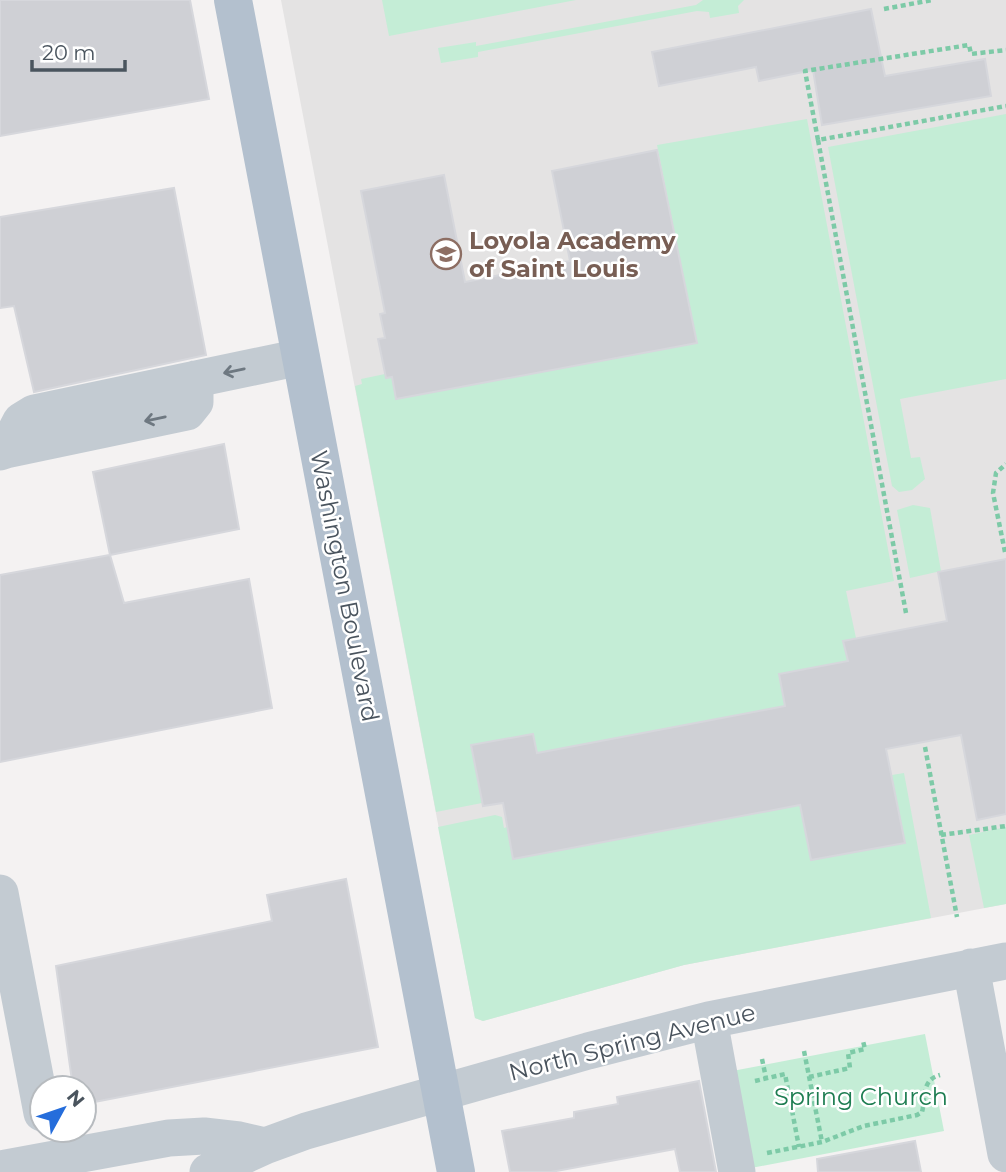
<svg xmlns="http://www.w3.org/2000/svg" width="1006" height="1172" font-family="Montserrat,sans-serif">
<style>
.education{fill:#e4e3e3}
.green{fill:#c4edd6}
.building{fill:#cfd0d5;stroke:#d6d7dc;stroke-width:2}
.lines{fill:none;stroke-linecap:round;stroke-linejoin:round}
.path{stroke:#7dcaa7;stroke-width:4.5;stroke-dasharray:5 3.5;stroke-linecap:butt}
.minor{stroke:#c3cbd2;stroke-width:37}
.major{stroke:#b3c0ce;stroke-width:38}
.oneway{stroke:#6e7881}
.labels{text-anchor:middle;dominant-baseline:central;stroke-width:5;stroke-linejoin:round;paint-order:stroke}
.education-label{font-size:24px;font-weight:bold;fill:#785e54;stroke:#fff;text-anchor:start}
.street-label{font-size:24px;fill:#4a545e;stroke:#fff}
.park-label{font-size:24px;fill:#1d7d51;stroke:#fff}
</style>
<rect width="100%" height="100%" fill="#f4f2f2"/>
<path class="education" d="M 281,0 L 1006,0 L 1006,904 L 684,965 L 483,1021 L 475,1018 Z"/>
<path class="green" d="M 382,0 L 576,0 L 389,36 Z
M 703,0 L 744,0 L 738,6 L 739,13 L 710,18 L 709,12 L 697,11 L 478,52 L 478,57 L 441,63 L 438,48 L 476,42 L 476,46 L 696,5 Z
M 1006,114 L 1006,379 L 900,399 L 911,458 L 920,457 L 925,479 L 912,490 L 899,492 L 892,486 L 828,147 Z
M 807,119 L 894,581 L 846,591 L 856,638 L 843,641 L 848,661 L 785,706 L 537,753 L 533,734 L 472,745 L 482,803 L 436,812 L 355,386 L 362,384 L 361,379 L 385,374 L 386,378 L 392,377 L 396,399 L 697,343 L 657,145 Z
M 913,505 L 930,508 L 941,571 L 910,578 L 897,510 Z
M 904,773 L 931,918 L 684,965 L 483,1021 L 475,1018 L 438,827 L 495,815 L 502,817 L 504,828 L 507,827 L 514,859 L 800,805 L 812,860 L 904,843 L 892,775 Z
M 1006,827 L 1006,904 L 984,908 L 969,835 Z
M 925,1034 L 944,1131 L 746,1169 L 727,1072 Z"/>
<path class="building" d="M 0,0 L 190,0 L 209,99 L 0,136 Z
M 871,9 L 885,76 L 985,59 L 991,96 L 822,125 L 813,70 L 759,81 L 756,67 L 659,86 L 652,52 Z
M 657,150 L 697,343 L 396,399 L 392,377 L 386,378 L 378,339 L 385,338 L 380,314 L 385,313 L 361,191 L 444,175 L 465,282 L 570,261 L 552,171 Z
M 174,188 L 206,355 L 34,392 L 14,306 L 0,308 L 0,217 Z
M 224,444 L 239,529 L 110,555 L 93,472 Z
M 110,555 L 124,603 L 249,579 L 272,708 L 0,762 L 0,575 Z
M 1006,559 L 1006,814 L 977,820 L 961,735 L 886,749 L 905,843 L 811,860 L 800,805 L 513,859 L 503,803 L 483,806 L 471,745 L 533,734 L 537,753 L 785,706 L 779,674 L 848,661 L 843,641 L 947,621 L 938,572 Z
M 346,879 L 378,1047 L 84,1104 L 84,1088 L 73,1088 L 56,966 L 272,921 L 267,895 Z
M 699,1081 L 716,1172 L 680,1172 L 675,1149 L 551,1172 L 510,1172 L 502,1131 L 574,1118 L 574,1112 L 618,1104 L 617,1097 Z
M 915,1141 L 921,1172 L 818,1172 L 817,1159 Z"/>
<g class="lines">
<path class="path" d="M 884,9 L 932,0
M 818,140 L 805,71 L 969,45 L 971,54 L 1006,50
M 1005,552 L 993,493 L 996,473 L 1006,464
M 906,613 L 818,140 L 1006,106
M 925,747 L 957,917
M 941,835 L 1006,826
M 804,1051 L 822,1142
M 762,1059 L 766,1078
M 809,1077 L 850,1068 L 848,1053 L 865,1049 L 863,1041
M 755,1081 L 785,1074 L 799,1147
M 767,1153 L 822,1142 L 864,1126 L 917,1115 L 922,1112 C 926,1097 921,1080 940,1075"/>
<path class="minor" d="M 6,450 L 187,412 L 195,402 L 195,379
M 0,452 L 6,450 L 21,421 L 34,413 L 301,357
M 0,893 L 42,1113
M 971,967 L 1006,1154
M 709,1020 L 737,1172
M 0,1169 L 169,1138 L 204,1136 L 239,1140 L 265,1146
M 208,1172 L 265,1146 L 306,1131 L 588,1051 L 709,1020 L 1006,961"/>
<path class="major" d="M 233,0 L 456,1172"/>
</g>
<defs><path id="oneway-shaft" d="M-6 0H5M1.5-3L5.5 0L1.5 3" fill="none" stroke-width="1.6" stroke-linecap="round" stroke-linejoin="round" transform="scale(1.75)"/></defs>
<g class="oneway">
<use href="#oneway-shaft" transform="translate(234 371) rotate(168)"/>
<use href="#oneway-shaft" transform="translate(155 419) rotate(168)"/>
</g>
<defs>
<g id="school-ring" transform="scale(1.575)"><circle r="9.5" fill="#fff" stroke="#8d6e63" stroke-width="1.5"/><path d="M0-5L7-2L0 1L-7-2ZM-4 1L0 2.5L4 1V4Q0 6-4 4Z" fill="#8d6e63"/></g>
</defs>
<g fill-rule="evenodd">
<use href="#school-ring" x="446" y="254"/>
</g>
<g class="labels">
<g class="education-label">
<text x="469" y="240">Loyola Academy<tspan x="469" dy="28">of Saint Louis</tspan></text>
</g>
<g class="street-label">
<text transform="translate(345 586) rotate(79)">Washington Boulevard</text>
<text transform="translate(632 1042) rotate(-14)">North Spring Avenue</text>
</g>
<g class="park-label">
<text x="861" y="1096">Spring Church</text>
</g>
</g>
<g transform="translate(63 1109) rotate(50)"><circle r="33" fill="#ffffff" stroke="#b7bbbf" stroke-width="2"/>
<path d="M0-5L12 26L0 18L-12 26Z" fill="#256ddb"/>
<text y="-10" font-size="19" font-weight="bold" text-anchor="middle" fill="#4a545e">N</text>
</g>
<path d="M32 60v10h93v-10" fill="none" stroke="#4a545e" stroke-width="3.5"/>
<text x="42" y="60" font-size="21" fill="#4a545e" stroke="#ffffff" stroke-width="5" paint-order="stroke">20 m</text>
</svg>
